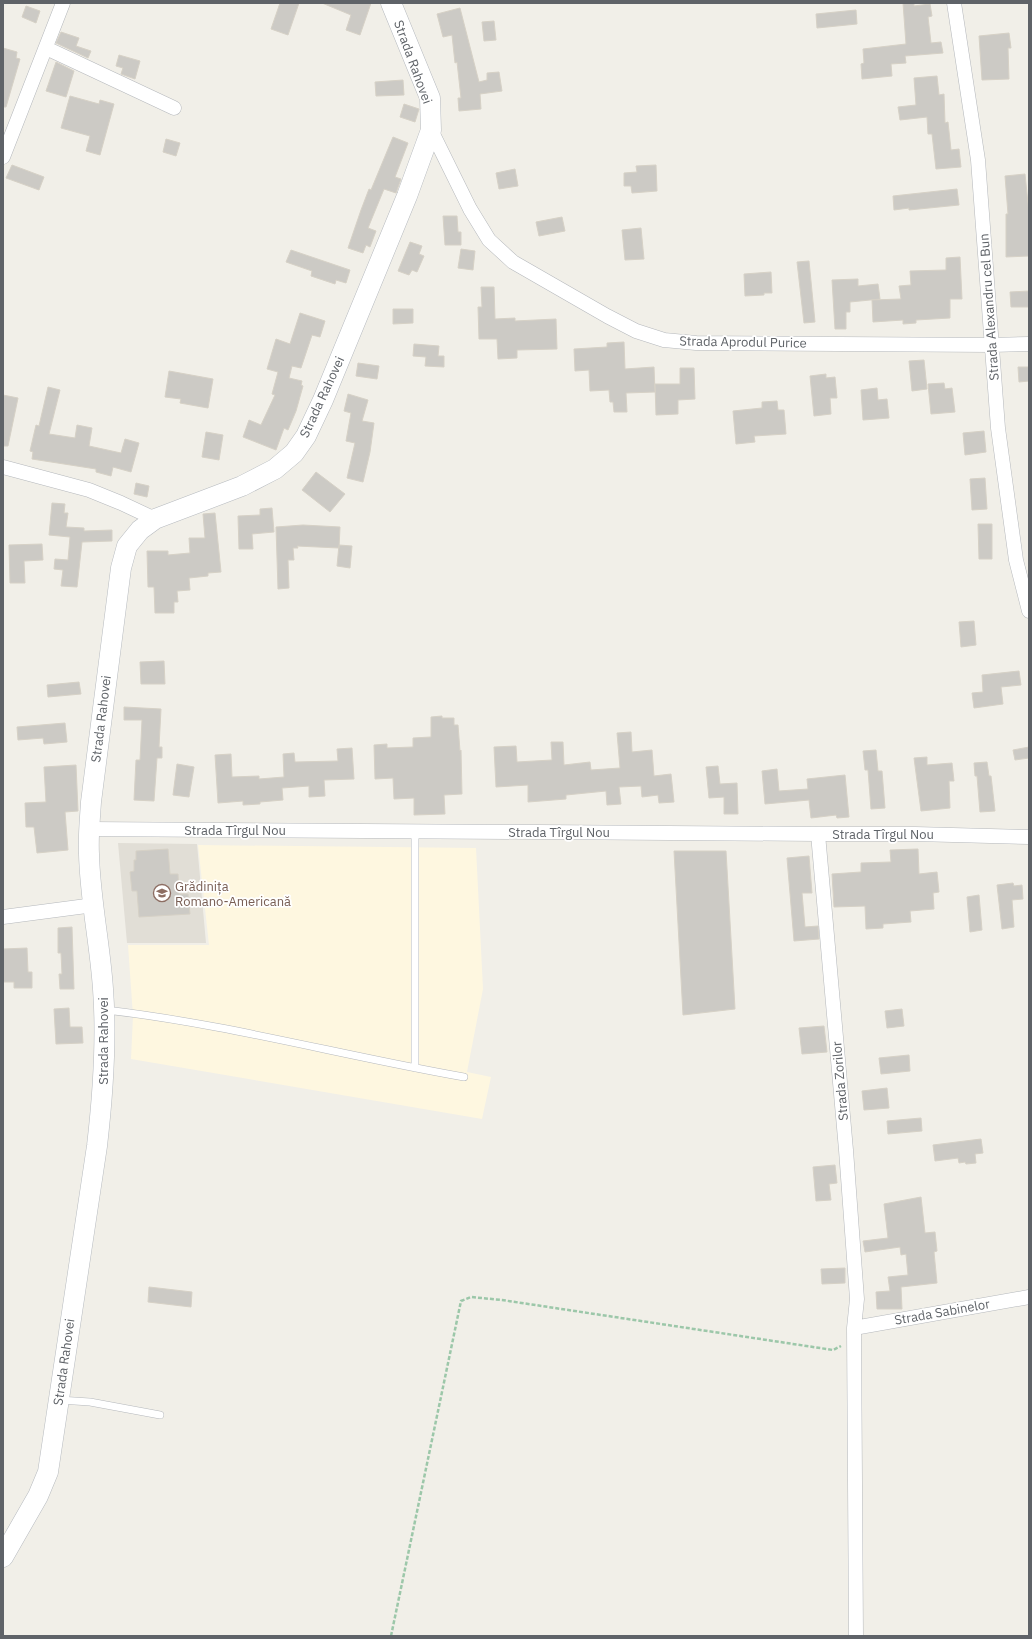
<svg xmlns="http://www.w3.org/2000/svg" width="1032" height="1639" font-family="'IBM Plex Sans',sans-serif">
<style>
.commercial{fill:#fef7e0}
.education{fill:#e1ded6}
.building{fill:#cccac5;stroke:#d6d1c6}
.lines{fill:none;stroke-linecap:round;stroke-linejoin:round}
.lane-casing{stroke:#b5b8bc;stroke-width:8}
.street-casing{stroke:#b5b8bc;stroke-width:15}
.secondary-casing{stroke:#b6babf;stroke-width:21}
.path{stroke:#9cc7a9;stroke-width:2.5;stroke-dasharray:4 2;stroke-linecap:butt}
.lane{stroke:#fff;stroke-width:7}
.street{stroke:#fff;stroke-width:14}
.secondary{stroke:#fff;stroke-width:20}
.labels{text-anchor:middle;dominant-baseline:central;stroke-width:3.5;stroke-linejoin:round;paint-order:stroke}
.street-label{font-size:13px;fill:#5f6368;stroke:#fff}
.education-label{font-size:13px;fill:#785e54;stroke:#fff;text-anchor:start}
</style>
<rect width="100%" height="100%" fill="#f1efe8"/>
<path class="commercial" d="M 198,845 L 476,848 L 483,989 L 467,1072 L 491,1077 L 482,1119 L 131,1059 L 133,1016 L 128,945 L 209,945 Z"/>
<path class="education" d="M 118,843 L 197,844 L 206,943 L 127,943 Z"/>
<path class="building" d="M 280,3 L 299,3 L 288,35 L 271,29 Z
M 322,3 L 371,3 L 360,35 L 346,30 L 351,15 Z
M 903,3 L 914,3 L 914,6 L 930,4 L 932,16 L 928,17 L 931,43 L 941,42 L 943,53 L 905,56 L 906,63 L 891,64 L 892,76 L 862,79 L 861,64 L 864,63 L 863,49 L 906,44 Z
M 26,6 L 40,11 L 36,23 L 22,17 Z
M 460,8 L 479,82 L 487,80 L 487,73 L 499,72 L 502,91 L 480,94 L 481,109 L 459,111 L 458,98 L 461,98 L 457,62 L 455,63 L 452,35 L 443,37 L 437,14 Z
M 856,10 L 857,24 L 817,28 L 816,14 Z
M 494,21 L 496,40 L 484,41 L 482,22 Z
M 61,32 L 79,38 L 76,46 L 91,51 L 88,58 L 56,43 Z
M 1009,33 L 1011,48 L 1008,48 L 1009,79 L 982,80 L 979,36 Z
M 3,48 L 17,52 L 16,58 L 20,59 L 6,107 L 3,107 Z
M 119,55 L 140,61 L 135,79 L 121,74 L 123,68 L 116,66 Z
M 56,62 L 74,71 L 66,97 L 46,91 Z
M 937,76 L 939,95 L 944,94 L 945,123 L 948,122 L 951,150 L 959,149 L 961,167 L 936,169 L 932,134 L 928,134 L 927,117 L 900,120 L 898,107 L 916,105 L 914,78 Z
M 403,80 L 404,95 L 376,96 L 375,82 Z
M 70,96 L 99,104 L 100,100 L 114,104 L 100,155 L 86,151 L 90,136 L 61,128 Z
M 404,104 L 419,109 L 415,122 L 400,117 Z
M 393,137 L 408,143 L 395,177 L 401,179 L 396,193 L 384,189 L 368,228 L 376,231 L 370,247 L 366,245 L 363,253 L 348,248 L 361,210 L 369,189 L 371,190 Z
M 166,139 L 180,143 L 176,156 L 163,152 Z
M 12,165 L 44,177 L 39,190 L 6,178 Z
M 656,165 L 657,191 L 632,193 L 631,186 L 624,186 L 624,173 L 637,172 L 636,166 Z
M 515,169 L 518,186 L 499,189 L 496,173 Z
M 1025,174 L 1029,213 L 1029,256 L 1006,257 L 1006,214 L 1008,214 L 1005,176 Z
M 957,189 L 959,205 L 909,210 L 909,208 L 894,210 L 893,196 Z
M 443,216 L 457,216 L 458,232 L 461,232 L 461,245 L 445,245 Z
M 562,217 L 565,231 L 539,236 L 536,222 Z
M 641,228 L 644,259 L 625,260 L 622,230 Z
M 410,242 L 422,246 L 419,254 L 424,256 L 417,272 L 412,270 L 409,275 L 398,271 Z
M 461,249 L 475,251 L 473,270 L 458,268 Z
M 291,250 L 350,270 L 346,283 L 336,280 L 335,284 L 311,276 L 312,271 L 286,262 Z
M 960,257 L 962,299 L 950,299 L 950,318 L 916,320 L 916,323 L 903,324 L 903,320 L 873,322 L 872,300 L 901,299 L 899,286 L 911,285 L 910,271 L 946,270 L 946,258 Z
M 809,261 L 815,322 L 804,323 L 797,262 Z
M 771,272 L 772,293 L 764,293 L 764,295 L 745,296 L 744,274 Z
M 858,279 L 858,286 L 878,284 L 880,299 L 850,302 L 850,312 L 846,312 L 846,329 L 835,329 L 832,280 Z
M 481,287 L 494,287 L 495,319 L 515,318 L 515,321 L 556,319 L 557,349 L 517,350 L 517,358 L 498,359 L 497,339 L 479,339 L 478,307 L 482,307 Z
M 1029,291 L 1029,307 L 1011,307 L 1010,292 Z
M 393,309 L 413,309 L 413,323 L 393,324 Z
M 300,313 L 325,321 L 320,337 L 312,335 L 301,368 L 292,366 L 289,378 L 302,381 L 301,385 L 303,386 L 296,411 L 288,430 L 284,428 L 276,450 L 243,437 L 249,420 L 261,425 L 275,395 L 272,394 L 278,372 L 267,369 L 276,339 L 290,344 Z
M 624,342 L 625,369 L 654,367 L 655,392 L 626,393 L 627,412 L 614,412 L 613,402 L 610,402 L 609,390 L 590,391 L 589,370 L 575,371 L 574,349 L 607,347 L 607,343 Z
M 414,344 L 439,346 L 438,356 L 444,356 L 444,367 L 425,366 L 426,357 L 413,356 Z
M 924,360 L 927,389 L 912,391 L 909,361 Z
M 358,363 L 379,366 L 377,379 L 356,376 Z
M 1018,367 L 1029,367 L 1029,381 L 1019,382 Z
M 680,368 L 694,368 L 695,399 L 678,400 L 678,414 L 656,415 L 655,384 L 680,384 Z
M 169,371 L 213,379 L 208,408 L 180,403 L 181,399 L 165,397 Z
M 826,374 L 826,378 L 835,377 L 837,398 L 830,398 L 831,414 L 814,416 L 810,376 Z
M 944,383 L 945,389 L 952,388 L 955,412 L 931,414 L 928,384 Z
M 48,387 L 60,390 L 49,434 L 75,438 L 77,425 L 92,428 L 89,446 L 121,453 L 125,439 L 139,443 L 131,472 L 113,467 L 111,476 L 96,472 L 96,469 L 32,459 L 33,452 L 30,451 L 36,425 L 39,426 Z
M 877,388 L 878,400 L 887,399 L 889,418 L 863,420 L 861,390 Z
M 348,394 L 368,400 L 362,421 L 374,423 L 370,452 L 363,482 L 347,478 L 355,443 L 346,441 L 351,413 L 344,411 Z
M 3,395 L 18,398 L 8,446 L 3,446 Z
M 777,401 L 778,410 L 784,410 L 786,434 L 754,436 L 755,442 L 736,444 L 733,411 L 762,408 L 762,402 Z
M 984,431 L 986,452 L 965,455 L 963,433 Z
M 206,432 L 223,435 L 219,460 L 202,457 Z
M 316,472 L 345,494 L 330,512 L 302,490 Z
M 985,478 L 987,509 L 972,510 L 970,479 Z
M 136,483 L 149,486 L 147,497 L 134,494 Z
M 52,503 L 65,504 L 64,513 L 68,513 L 66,527 L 84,528 L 84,531 L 112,530 L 112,541 L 82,542 L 77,587 L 61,586 L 63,570 L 54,569 L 55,559 L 68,560 L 70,537 L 49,535 Z
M 272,508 L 274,532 L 252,534 L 253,549 L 239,549 L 238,516 L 260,515 L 260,509 Z
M 215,513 L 221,572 L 208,573 L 208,576 L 189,578 L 190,590 L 177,591 L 178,602 L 174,602 L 174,613 L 155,613 L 154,587 L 148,587 L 147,551 L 168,551 L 168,555 L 190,553 L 189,538 L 205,538 L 203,514 Z
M 978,524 L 992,524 L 992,559 L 979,559 Z
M 303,525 L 340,527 L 339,548 L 297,546 L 298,548 L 293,548 L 294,560 L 288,560 L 289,588 L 278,589 L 276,527 Z
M 42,544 L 43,560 L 24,561 L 25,583 L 10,583 L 9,545 Z
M 339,545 L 352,546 L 350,568 L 337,566 Z
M 974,621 L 976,645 L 961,647 L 959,622 Z
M 164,661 L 165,684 L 141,684 L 140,662 Z
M 1019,671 L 1021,685 L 1001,687 L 1003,704 L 974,708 L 972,693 L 983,692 L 982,675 Z
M 79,682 L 81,694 L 48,697 L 47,685 Z
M 124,707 L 161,709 L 159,747 L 162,747 L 162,758 L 157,758 L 154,801 L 134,800 L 136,760 L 140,760 L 142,720 L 124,720 Z
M 442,716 L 442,718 L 454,718 L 454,725 L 458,725 L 460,751 L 461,750 L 462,794 L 444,795 L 445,814 L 414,815 L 414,798 L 394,799 L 393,778 L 375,779 L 374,745 L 387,744 L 387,748 L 413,747 L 413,738 L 431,737 L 431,717 Z
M 65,723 L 67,742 L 44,744 L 43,738 L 18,740 L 17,727 Z
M 631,732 L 632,752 L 652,750 L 654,776 L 671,774 L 674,802 L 659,803 L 658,795 L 642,797 L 641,786 L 619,787 L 621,804 L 607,805 L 606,791 L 566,795 L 566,799 L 528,802 L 528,785 L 496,787 L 494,747 L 516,746 L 517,762 L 552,760 L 551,742 L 563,742 L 564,765 L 590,762 L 591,770 L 620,768 L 617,733 Z
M 1029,747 L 1029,758 L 1015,760 L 1013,750 Z
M 352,748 L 354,779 L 324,780 L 325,796 L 309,797 L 309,786 L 282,788 L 283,800 L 260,802 L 260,804 L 243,805 L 243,801 L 218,803 L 215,755 L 231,754 L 232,777 L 259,776 L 259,779 L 284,777 L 283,754 L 294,753 L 295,762 L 338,761 L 337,749 Z
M 876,750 L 878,771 L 882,771 L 885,808 L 871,809 L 868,770 L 865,770 L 863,751 Z
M 927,757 L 927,765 L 952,763 L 954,781 L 949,781 L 950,808 L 921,811 L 914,758 Z
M 987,762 L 989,776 L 991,776 L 995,811 L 980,812 L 977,776 L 975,776 L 974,763 Z
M 177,764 L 194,767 L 189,797 L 173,795 Z
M 76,765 L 78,811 L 65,812 L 68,850 L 37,853 L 34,827 L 26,827 L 25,803 L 46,802 L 44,767 Z
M 718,766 L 720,784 L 737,783 L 738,814 L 724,814 L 724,797 L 709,798 L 706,767 Z
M 777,769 L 779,791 L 808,789 L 807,779 L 845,775 L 849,817 L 837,818 L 836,815 L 811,818 L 809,800 L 765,804 L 762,771 Z
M 168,849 L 170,874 L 178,874 L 179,894 L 188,894 L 190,914 L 139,917 L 137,891 L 132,891 L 130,872 L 134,871 L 134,860 L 136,860 L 136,851 Z
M 918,849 L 919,874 L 937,872 L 939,892 L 933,893 L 934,909 L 910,911 L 911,922 L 883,924 L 883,928 L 866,929 L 865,906 L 834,907 L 832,874 L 861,872 L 861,863 L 891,862 L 890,850 Z
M 674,851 L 726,851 L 735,1009 L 683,1015 Z
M 809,856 L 812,893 L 802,893 L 805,927 L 818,926 L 819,939 L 794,941 L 787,858 Z
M 1013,883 L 1014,886 L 1022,885 L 1023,899 L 1012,900 L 1014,927 L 1002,929 L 997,885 Z
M 979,895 L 982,930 L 970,932 L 967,897 Z
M 72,927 L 74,989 L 60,989 L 59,974 L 62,974 L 61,953 L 58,953 L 58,928 Z
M 27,948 L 28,972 L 32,972 L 32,988 L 14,988 L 14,982 L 3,982 L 3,949 Z
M 69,1008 L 70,1027 L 82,1027 L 83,1043 L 56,1044 L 54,1009 Z
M 902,1009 L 904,1026 L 887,1028 L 885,1011 Z
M 824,1026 L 827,1052 L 802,1054 L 799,1028 Z
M 909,1055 L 910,1071 L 881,1074 L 879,1058 Z
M 887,1088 L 889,1108 L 864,1110 L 862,1091 Z
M 921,1118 L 922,1131 L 888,1134 L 887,1121 Z
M 981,1139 L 983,1153 L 975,1154 L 976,1163 L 966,1164 L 965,1162 L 959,1163 L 958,1158 L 935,1161 L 933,1145 Z
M 835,1165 L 837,1183 L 829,1184 L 831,1200 L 816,1201 L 813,1167 Z
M 921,1197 L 925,1233 L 935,1232 L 937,1251 L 934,1252 L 937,1283 L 901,1287 L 902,1309 L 877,1309 L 876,1292 L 890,1291 L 888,1277 L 908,1275 L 906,1254 L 901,1255 L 900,1247 L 865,1252 L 863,1241 L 888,1238 L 884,1204 Z
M 845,1268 L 845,1283 L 822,1284 L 821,1269 Z
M 149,1287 L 192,1292 L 191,1307 L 148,1302 Z"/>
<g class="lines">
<g class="lane-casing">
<path id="lane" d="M 415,831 L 415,1068
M 106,1010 C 227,1024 344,1056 464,1077
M 59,1400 L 90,1402 L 160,1415"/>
</g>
<g class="street-casing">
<path id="street" d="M 954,3 L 978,160 L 998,428 L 1016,560 L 1029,611
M 46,48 L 174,108
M 431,130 L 470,209 L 489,240 L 513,262 L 607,316 L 636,331 L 664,340 L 696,343 L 992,345 L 1029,344
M 3,157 L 63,3
M 3,467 L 89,490 L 121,503 L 155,519
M 89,829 L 818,834 L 915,834 L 1029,837
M 818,834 L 846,1150 L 857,1299 L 854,1328 L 856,1636
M 3,917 L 94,905
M 854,1328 L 1029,1297"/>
</g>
<g class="secondary-casing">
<path id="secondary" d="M 3,1557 L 38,1496 L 48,1472 L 97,1146 C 103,1094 107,1042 103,989 C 100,944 90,899 89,854 C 88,836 90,819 91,802 L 121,568 L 127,546 L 140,530 L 155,519 L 242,486 L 275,469 L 294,453 L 306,436 L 323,400 L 407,196 L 431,130 L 430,98 L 391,3"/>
</g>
<path class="path" d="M 391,1636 L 461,1301 L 471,1297 L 502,1300 L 833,1350 L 841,1346"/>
<use href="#lane" class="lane"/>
<use href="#street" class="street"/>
<use href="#secondary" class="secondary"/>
</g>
<defs>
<g id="school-ring" transform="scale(0.9)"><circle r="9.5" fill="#fff" stroke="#8d6e63" stroke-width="1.5"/><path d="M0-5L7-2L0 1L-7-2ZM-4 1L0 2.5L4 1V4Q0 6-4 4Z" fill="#8d6e63"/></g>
</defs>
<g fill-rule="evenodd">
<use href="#school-ring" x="162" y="893"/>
</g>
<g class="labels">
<g class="street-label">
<text transform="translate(413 62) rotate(70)">Strada Rahovei</text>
<text transform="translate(989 307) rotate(-94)">Strada Alexandru cel Bun</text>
<text transform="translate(743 342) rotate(1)">Strada Aprodul Purice</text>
<text transform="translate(322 397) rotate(-65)">Strada Rahovei</text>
<text transform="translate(101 719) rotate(-83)">Strada Rahovei</text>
<text x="235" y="830">Strada Tîrgul Nou</text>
<text x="559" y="832">Strada Tîrgul Nou</text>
<text x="883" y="834">Strada Tîrgul Nou</text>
<text transform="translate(103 1041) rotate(-90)">Strada Rahovei</text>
<text transform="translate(840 1081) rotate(-95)">Strada Zorilor</text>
<text transform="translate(942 1312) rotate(-10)">Strada Sabinelor</text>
<text transform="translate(64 1362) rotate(-82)">Strada Rahovei</text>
</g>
<g class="education-label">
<text x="175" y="886">Grădinița<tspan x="175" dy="15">Romano-Americană</tspan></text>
</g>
</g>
<rect width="1032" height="1639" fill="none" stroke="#5f6368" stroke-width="8"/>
</svg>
